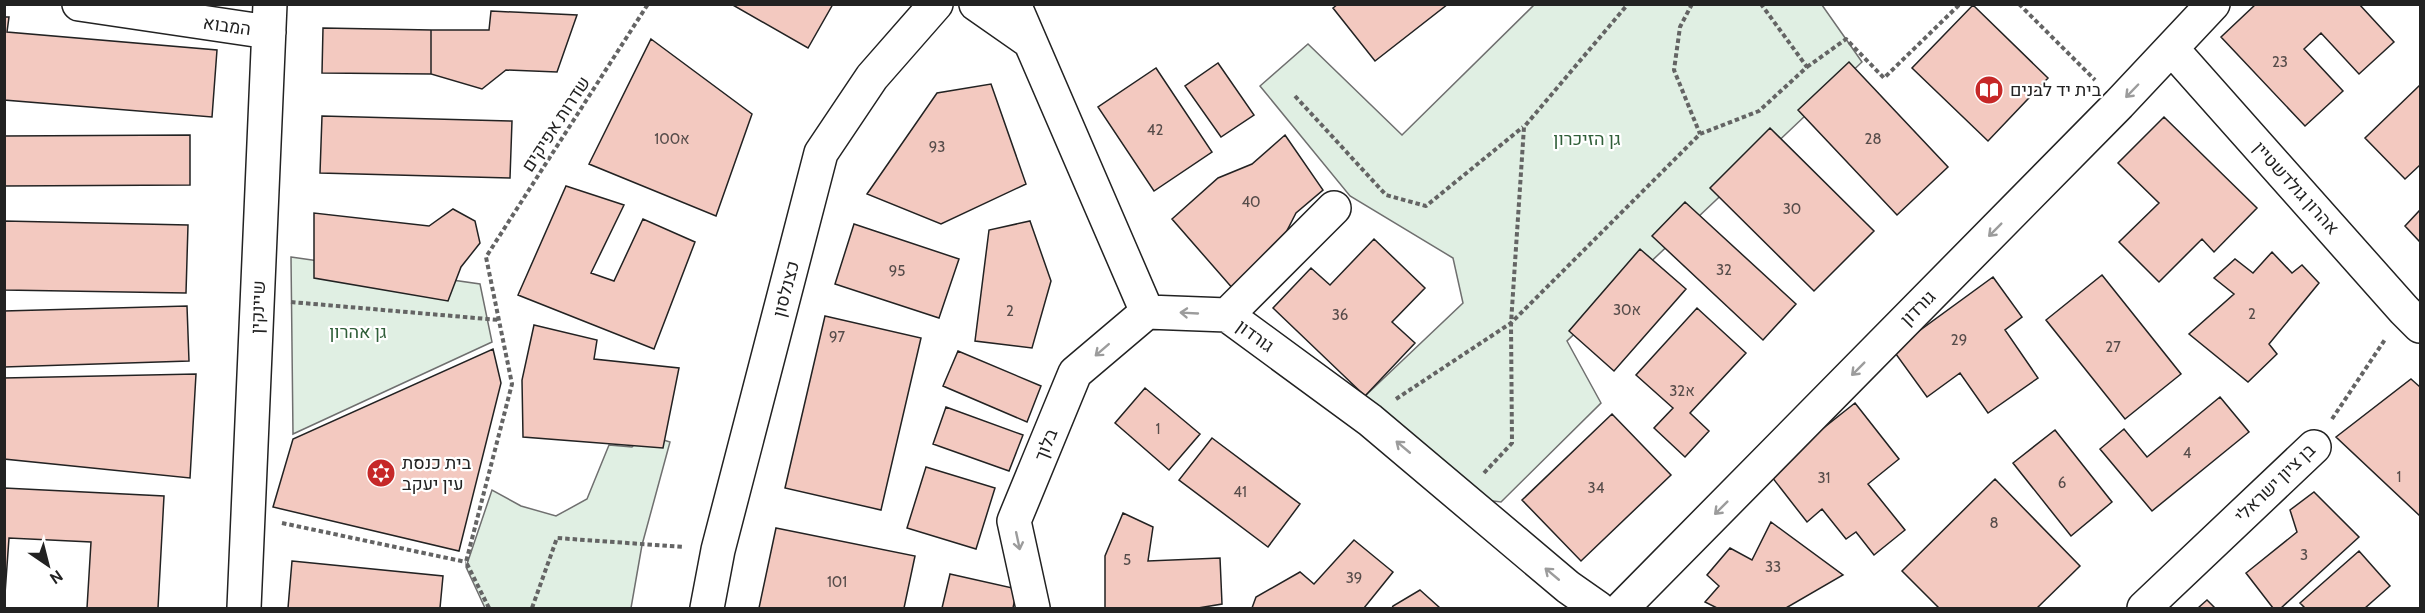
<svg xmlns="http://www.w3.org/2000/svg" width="2425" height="613" font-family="Cabin,Heebo,sans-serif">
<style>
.green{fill:#e0efe3;stroke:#6f6f6f;stroke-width:1.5}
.building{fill:#f3c9c0;stroke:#222;stroke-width:1.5}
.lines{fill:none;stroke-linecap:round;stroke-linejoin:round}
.minor-casing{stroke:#222;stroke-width:36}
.path{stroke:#646464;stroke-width:4;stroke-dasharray:4.5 3;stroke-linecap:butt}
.minor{stroke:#fff;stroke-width:33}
.oneway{stroke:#9c9c9c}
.labels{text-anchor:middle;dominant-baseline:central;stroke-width:4.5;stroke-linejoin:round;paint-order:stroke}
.number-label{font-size:15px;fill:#564c4a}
.street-label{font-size:18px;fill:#222;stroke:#fff}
.poi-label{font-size:18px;fill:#222;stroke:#fff;text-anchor:start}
.park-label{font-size:18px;fill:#2f5e38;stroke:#fff}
</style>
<rect width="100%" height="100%" fill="#fff"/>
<path class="green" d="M 1535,4 L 1822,5 L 1862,62 L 1567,341 L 1601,403 L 1501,502 L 1461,497 L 1365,396 L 1463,303 L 1453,258 L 1350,196 L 1260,86 L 1308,44 L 1402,135 Z
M 291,257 L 480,284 L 492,342 L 293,434 Z
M 644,434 L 670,442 L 642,545 L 631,608 L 485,608 L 466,567 L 492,490 L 521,506 L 556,516 L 587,499 L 609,445 L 632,447 Z"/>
<path class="building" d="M 731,4 L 833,4 L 808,48 Z
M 1338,4 L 1448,4 L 1375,61 L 1333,8 Z
M 2256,4 L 2359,4 L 2394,42 L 2359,74 L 2321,33 L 2304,49 L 2343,91 L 2305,126 L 2221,37 Z
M 1973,5 L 2048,78 L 1988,141 L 1912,68 Z
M 491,11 L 577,15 L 557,72 L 506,70 L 482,89 L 431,74 L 431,30 L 489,30 Z
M 4,17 L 9,17 L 7,32 L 217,50 L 212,117 L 4,100 Z
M 323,28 L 431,30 L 431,74 L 322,73 Z
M 651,39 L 752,114 L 716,216 L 589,164 Z
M 1849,62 L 1948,167 L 1897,215 L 1798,110 Z
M 1218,63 L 1254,115 L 1221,137 L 1185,86 Z
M 1156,68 L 1212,152 L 1154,191 L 1098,107 Z
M 991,84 L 1026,184 L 941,224 L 867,194 L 937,93 Z
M 2420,85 L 2420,165 L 2405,179 L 2365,138 Z
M 322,116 L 512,121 L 510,178 L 320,173 Z
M 2164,117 L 2257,208 L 2214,252 L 2202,239 L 2159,282 L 2119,242 L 2159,203 L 2118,163 Z
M 1770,128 L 1874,231 L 1814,291 L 1710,188 Z
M 190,135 L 190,185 L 4,186 L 4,136 Z
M 1285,135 L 1323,190 L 1296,213 L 1275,254 L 1234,290 L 1172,219 L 1218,178 L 1252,164 Z
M 566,186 L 624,205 L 591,273 L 614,281 L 643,219 L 695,242 L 654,349 L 518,295 Z
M 1685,202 L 1796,304 L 1763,340 L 1652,236 Z
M 453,209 L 475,221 L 480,243 L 461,267 L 448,301 L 314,278 L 314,213 L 429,226 Z
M 2420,210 L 2420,242 L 2405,226 Z
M 4,221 L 188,225 L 186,293 L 4,290 Z
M 1030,221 L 1051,281 L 1032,348 L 975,341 L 989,230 Z
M 854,224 L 959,259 L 939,318 L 835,284 Z
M 1374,239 L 1425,288 L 1392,322 L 1415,343 L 1365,396 L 1273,308 L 1311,268 L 1330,285 Z
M 1640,249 L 1686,289 L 1614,371 L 1569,331 Z
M 2272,252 L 2292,273 L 2302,265 L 2319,283 L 2269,344 L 2277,354 L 2248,382 L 2189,334 L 2234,294 L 2214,278 L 2235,259 L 2253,273 Z
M 2102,275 L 2181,374 L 2125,419 L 2046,320 Z
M 1993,277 L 2022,317 L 2005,330 L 2038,378 L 1988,413 L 1960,373 L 1927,397 L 1893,350 Z
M 187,306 L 189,361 L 4,367 L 4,311 Z
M 1697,308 L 1746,353 L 1690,413 L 1709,431 L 1685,457 L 1654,428 L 1673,408 L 1636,375 Z
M 825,316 L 921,338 L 881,510 L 785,488 Z
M 534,325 L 597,340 L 594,359 L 679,368 L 663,448 L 523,437 L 522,380 Z
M 493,349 L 501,383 L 459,551 L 273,507 L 293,439 Z
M 958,351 L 1041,386 L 1027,422 L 943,386 Z
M 196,374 L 190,478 L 4,459 L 4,378 Z
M 2411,379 L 2420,387 L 2420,516 L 2336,437 Z
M 1145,388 L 1200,434 L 1169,470 L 1115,423 Z
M 2220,397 L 2249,432 L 2152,511 L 2100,449 L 2124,429 L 2147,457 Z
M 1855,403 L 1899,459 L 1868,484 L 1905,530 L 1874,555 L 1856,532 L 1846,539 L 1822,509 L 1807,522 L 1768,472 Z
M 946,407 L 1023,435 L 1009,471 L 933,444 Z
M 1612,414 L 1671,475 L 1581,561 L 1522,500 Z
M 2055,430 L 2112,502 L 2071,536 L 2013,463 Z
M 1212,438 L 1300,504 L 1268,547 L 1179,480 Z
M 926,467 L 995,488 L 976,549 L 907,528 Z
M 1995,479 L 2080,566 L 2037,608 L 1939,608 L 1902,571 Z
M 4,488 L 164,496 L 158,608 L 87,608 L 91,542 L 9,538 L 4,608 Z
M 2314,492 L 2359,537 L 2281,608 L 2273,608 L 2246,573 L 2297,532 L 2290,510 Z
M 1123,513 L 1153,527 L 1148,561 L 1220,558 L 1222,604 L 1198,608 L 1105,608 L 1105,556 Z
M 1771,522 L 1843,575 L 1786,608 L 1717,608 L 1705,602 L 1719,586 L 1707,575 L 1730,548 L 1752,560 Z
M 776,528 L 915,556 L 904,608 L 759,608 Z
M 1354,540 L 1393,572 L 1364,608 L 1252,608 L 1256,597 L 1300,572 L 1314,584 Z
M 2359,551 L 2390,586 L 2365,608 L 2305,608 L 2300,603 Z
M 292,561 L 443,576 L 440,608 L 288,608 Z
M 950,574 L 1017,589 L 1013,608 L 942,608 Z
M 1420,590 L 1440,608 L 1392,608 L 1393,606 Z
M 2207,600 L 2215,608 L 2198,608 Z"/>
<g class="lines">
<g class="minor-casing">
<path id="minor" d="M 79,4 L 269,32
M 976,4 L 1029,41
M 1014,4 L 1147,312
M 2172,49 L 2404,310 L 2420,326
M 1147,312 L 1227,315 L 1370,420 L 1568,587 L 1598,608
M 1227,315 L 1334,208
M 244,608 L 270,4
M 707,608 L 718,550 L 821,153 L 872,77 L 936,4
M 1033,608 L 1014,521 L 1075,373 L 1147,312
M 1622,608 L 2119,104 L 2213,4
M 2144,608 L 2314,447"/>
</g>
<path class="path" d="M 1692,4 L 1680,27 L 1674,70 L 1700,134
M 2019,4 L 2095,80
M 1807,67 L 1846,39 L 1884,78 L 1960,4
M 1295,96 L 1386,195 L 1426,206 L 1523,127
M 291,302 L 499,320
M 1396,399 L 1511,323 L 1700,134 L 1759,111 L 1807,67 L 1761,4
M 2332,419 L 2386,338
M 1484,473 L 1512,443 L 1511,323 L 1524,127 L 1628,4
M 282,523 L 466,562
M 489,608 L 466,562 L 512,384 L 486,257 L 648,4
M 532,608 L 557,538 L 684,547"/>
<use href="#minor" class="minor"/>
</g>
<defs><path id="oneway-shaft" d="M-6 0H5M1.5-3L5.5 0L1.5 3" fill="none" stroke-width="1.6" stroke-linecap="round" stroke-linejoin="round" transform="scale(1.5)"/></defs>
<g class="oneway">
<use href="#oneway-shaft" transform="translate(2132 91) rotate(134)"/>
<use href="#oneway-shaft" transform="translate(1995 230) rotate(135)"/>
<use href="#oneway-shaft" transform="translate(1189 313) rotate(-177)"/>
<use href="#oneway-shaft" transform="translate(1102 350) rotate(139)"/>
<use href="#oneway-shaft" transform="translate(1858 369) rotate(135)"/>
<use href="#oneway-shaft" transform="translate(1403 447) rotate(-140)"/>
<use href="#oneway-shaft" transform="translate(1721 508) rotate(135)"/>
<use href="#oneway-shaft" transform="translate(1018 541) rotate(78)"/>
<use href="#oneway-shaft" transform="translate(1552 574) rotate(-140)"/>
</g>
<defs>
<g id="library-disc" transform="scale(1.5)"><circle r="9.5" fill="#c62828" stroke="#fff"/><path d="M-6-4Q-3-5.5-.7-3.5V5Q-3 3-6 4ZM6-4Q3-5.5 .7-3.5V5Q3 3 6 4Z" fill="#fff"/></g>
<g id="synagogue-disc" transform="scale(1.5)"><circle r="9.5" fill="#c62828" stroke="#fff"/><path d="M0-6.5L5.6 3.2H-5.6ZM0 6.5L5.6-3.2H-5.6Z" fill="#fff"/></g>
</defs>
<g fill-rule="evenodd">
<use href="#library-disc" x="1989" y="90"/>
<use href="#synagogue-disc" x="381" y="473"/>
</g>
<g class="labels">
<g class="number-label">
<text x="2280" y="62">23</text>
<text x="1155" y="130">42</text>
<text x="672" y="139">100א</text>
<text x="1873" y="139">28</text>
<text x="937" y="147">93</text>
<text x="1251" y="202">40</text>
<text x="1792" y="209">30</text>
<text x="1724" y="270">32</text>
<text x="897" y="271">95</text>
<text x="1627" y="310">30א</text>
<text x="1010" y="311">2</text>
<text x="2252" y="314">2</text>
<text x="1340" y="315">36</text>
<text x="837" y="337">97</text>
<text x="1959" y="340">29</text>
<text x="2113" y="347">27</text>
<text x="1682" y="391">32א</text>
<text x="1158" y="429">1</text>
<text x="2187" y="453">4</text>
<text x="2399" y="477">1</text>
<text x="1824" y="478">31</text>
<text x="2062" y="483">6</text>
<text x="1596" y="488">34</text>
<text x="1240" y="492">41</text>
<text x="1994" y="523">8</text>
<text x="2304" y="555">3</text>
<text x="1127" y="560">5</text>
<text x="1773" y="567">33</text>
<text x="1354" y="578">39</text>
<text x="837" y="582">101</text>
</g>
<g class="street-label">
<text transform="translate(227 26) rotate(8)">המבוא</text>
<text transform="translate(556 124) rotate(-57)">שדרות אפיקים</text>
<text transform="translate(2296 188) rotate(48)">אהרון גולדשטיין</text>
<text transform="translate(786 289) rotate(-75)">כצנלסון</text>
<text transform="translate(258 307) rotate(-88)">שיינקין</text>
<text transform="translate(1918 308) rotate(-45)">גורדון</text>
<text transform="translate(1255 336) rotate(36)">גורדון</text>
<text transform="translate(1046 445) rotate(-68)">בלוך</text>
<text transform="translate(2275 483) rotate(-44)">בן ציון ישראלי</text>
</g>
<g class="poi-label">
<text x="2010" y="90">בית יד לבנים</text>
<text x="402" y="463">בית כנסת<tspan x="402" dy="21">עין יעקב</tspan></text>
</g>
<g class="park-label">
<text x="1587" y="139">גן הזיכרון</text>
<text x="358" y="332">גן אהרון</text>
</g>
</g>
<rect width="2425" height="613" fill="none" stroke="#222222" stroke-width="12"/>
<g transform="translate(48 565) rotate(145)" stroke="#ffffff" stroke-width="4.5" paint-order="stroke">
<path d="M0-4.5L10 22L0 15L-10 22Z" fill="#222222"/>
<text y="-9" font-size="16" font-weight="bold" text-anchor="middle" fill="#222222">N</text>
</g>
</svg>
